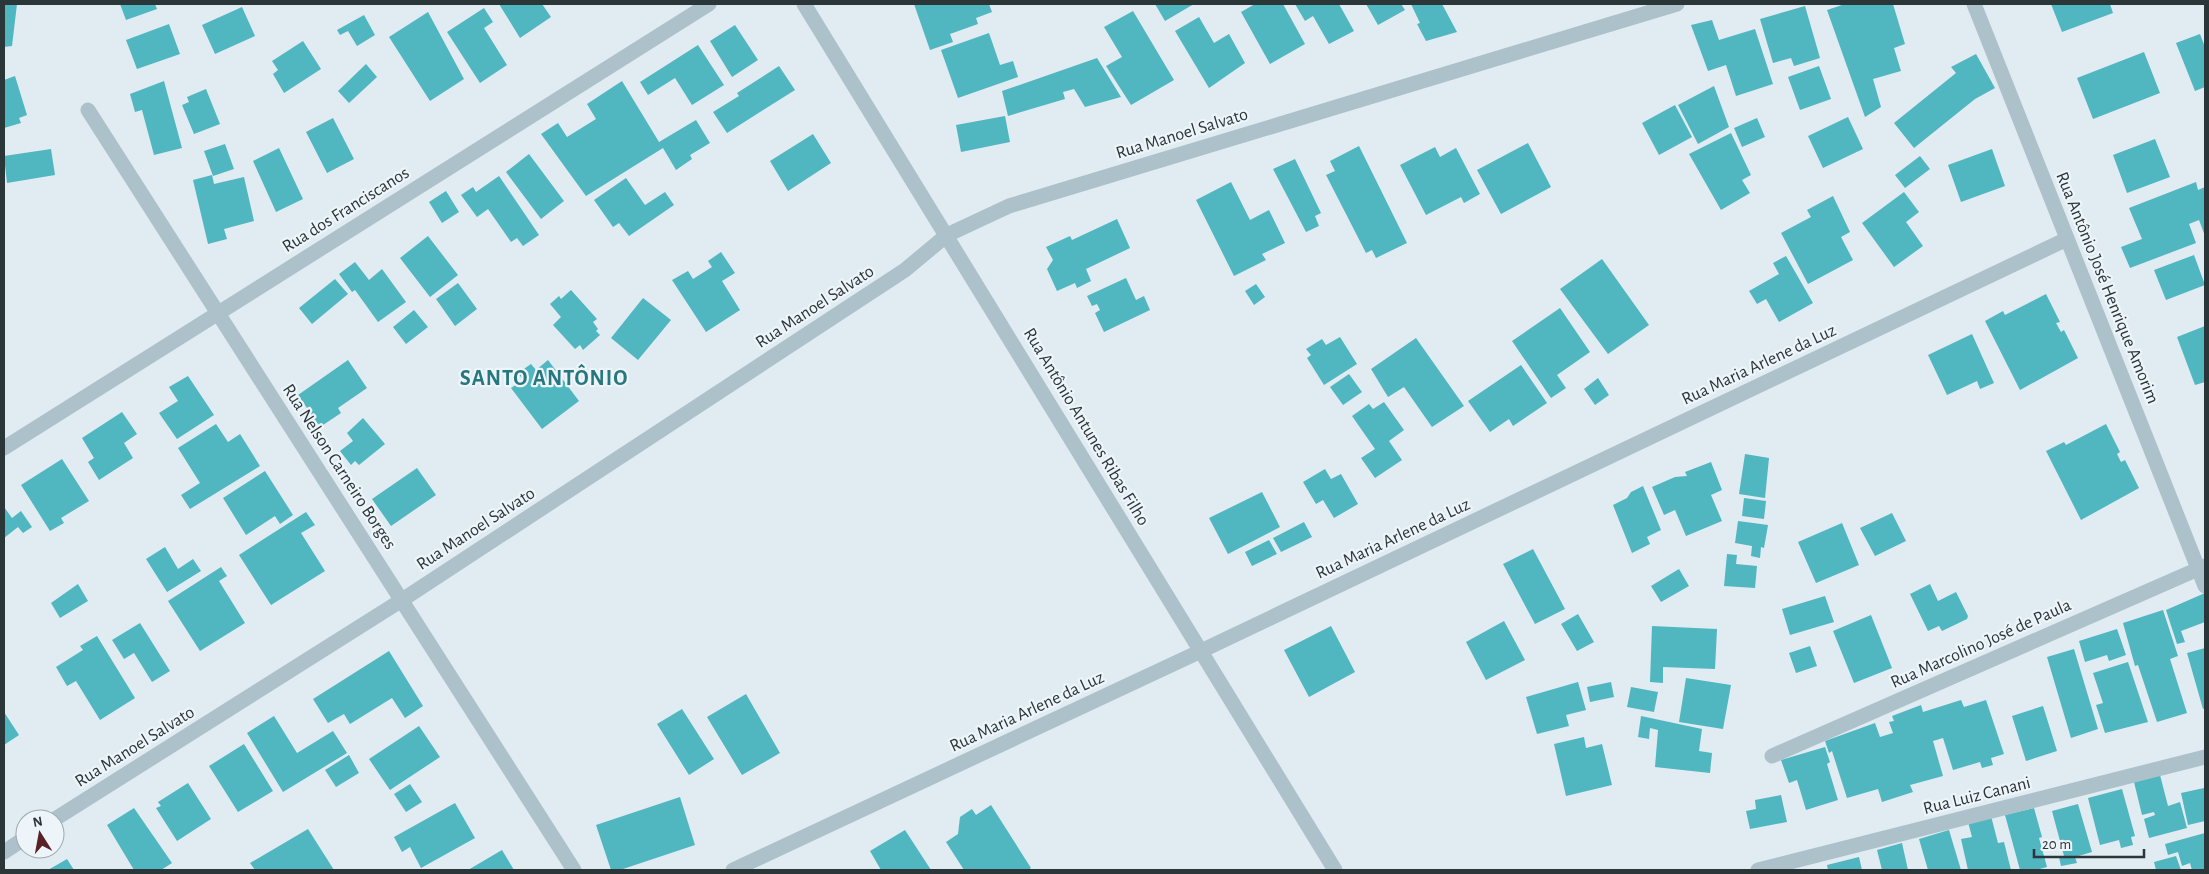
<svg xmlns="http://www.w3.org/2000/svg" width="2209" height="874" font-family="'Alegreya Sans',sans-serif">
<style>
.building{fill:#50b6c0}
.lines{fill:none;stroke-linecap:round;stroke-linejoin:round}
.minor{stroke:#acc1ca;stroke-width:15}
.labels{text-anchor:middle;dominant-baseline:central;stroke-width:4.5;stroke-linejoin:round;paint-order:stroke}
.street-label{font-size:18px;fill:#2b3639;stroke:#edf5fa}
.district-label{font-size:22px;font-weight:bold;letter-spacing:1px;fill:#26777e;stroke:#edf5fa}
</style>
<rect width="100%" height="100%" fill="#e0ebf2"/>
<path class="building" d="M 4,4 L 17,4 L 12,46 L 4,47 Z
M 120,4 L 155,4 L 157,9 L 126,20 Z
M 499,4 L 542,4 L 551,17 L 520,38 Z
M 914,4 L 989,4 L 992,12 L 976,18 L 978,24 L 950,34 L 953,42 L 930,50 Z
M 1155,4 L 1194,4 L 1165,21 Z
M 1255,4 L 1283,4 L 1305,44 L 1270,64 L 1241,12 Z
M 1295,4 L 1339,4 L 1354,31 L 1329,44 L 1313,16 L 1305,21 Z
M 1366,4 L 1401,4 L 1405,10 L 1378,25 Z
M 1411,4 L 1442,4 L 1457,32 L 1426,41 L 1417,24 L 1420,23 Z
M 1841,4 L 1893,4 L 1905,44 L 1894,48 L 1901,71 L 1873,79 L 1881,107 L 1865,117 L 1827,10 L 1842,5 Z
M 2051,4 L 2110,4 L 2113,13 L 2062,32 Z
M 1805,6 L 1820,58 L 1794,66 L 1791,58 L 1773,63 L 1760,19 Z
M 242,7 L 255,36 L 215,54 L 202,25 Z
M 484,8 L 493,22 L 484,28 L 507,65 L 480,83 L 447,32 Z
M 1133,11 L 1174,80 L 1131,105 L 1106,66 L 1122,57 L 1104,27 Z
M 428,12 L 464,79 L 430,101 L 389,37 Z
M 364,15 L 375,35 L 357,46 L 348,31 L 340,35 L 337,30 Z
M 1199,17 L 1214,43 L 1229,34 L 1245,63 L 1209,88 L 1175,31 Z
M 1712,20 L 1719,40 L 1755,29 L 1773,84 L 1736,96 L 1726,65 L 1708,71 L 1691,25 Z
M 169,24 L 180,54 L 137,69 L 126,40 Z
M 735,25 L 758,60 L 732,77 L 710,41 Z
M 989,33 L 1000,65 L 1013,61 L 1018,77 L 958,98 L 941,50 Z
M 2200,34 L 2205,47 L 2205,87 L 2195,91 L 2176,43 Z
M 303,41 L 321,69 L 284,93 L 273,74 L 278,70 L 272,61 Z
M 698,45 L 724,85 L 692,105 L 675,78 L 648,95 L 640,82 Z
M 2144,52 L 2160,93 L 2093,119 L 2077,78 Z
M 1976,54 L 1995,88 L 1975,99 L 1914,148 L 1894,123 L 1956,73 L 1951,67 Z
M 1097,58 L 1121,97 L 1085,107 L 1074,89 L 1063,92 L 1065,99 L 1008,116 L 1002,91 Z
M 366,64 L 377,77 L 349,103 L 338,91 Z
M 779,66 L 795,90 L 727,133 L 713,112 L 739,96 L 737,93 Z
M 1819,66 L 1831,99 L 1800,110 L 1788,77 Z
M 15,76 L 27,115 L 19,118 L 21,123 L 4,128 L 4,80 Z
M 164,81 L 182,148 L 154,155 L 142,110 L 135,112 L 130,94 Z
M 622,81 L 659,142 L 696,120 L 710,143 L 690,155 L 692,159 L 676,170 L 663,148 L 586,196 L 541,134 L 558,123 L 567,137 L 596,119 L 587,104 Z
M 1714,86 L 1729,127 L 1698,144 L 1678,105 Z
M 206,89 L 220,124 L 194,134 L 182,105 L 189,102 L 187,97 Z
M 1675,105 L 1692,137 L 1659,155 L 1642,123 Z
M 1005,116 L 1010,142 L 961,152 L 956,125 Z
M 1848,117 L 1863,149 L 1823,168 L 1808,136 Z
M 333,118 L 354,159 L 327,173 L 306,132 Z
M 1757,118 L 1765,137 L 1742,147 L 1734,128 Z
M 1731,133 L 1751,175 L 1742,180 L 1750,193 L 1721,210 L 1689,154 Z
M 813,134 L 831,163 L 788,191 L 770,161 Z
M 2155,139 L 2170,177 L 2127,193 L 2113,155 Z
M 1528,143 L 1551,187 L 1501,214 L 1477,170 Z
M 225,144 L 234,169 L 213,176 L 204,151 Z
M 1359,146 L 1407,243 L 1376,258 L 1372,250 L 1366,253 L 1326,175 L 1335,171 L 1330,161 Z
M 1435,147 L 1440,157 L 1456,148 L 1480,194 L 1464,203 L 1461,197 L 1426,215 L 1400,165 Z
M 279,148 L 303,199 L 276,212 L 253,161 Z
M 51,149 L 55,175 L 7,183 L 4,156 Z
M 1992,149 L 2005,186 L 1961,202 L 1948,165 Z
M 529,154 L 564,201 L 541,219 L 506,172 Z
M 1920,156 L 1930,169 L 1905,188 L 1895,175 Z
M 1295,159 L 1321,213 L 1315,216 L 1319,226 L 1306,232 L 1273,169 Z
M 212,175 L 214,184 L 244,177 L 254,221 L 224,229 L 227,239 L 208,244 L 193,180 Z
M 499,176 L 539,235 L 523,246 L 517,238 L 511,242 L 488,209 L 477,217 L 461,195 L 473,187 L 476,192 Z
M 626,178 L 645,205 L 665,192 L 674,205 L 629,236 L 619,223 L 613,227 L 594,200 Z
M 1231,182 L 1250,220 L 1269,210 L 1285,243 L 1262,254 L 1266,260 L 1234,276 L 1196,200 Z
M 2196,182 L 2198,190 L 2205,187 L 2205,236 L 2199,220 L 2189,224 L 2196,243 L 2130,268 L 2121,247 L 2142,239 L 2129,208 Z
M 446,191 L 459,212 L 442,223 L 429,202 Z
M 1904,192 L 1919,212 L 1906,222 L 1923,246 L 1894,267 L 1862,223 Z
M 1833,196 L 1850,232 L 1841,237 L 1853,260 L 1808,284 L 1781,233 L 1811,217 L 1807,210 Z
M 1117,219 L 1130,248 L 1086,269 L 1091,281 L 1077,288 L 1075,283 L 1057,291 L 1047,269 L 1053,260 L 1046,247 L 1070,236 L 1072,240 Z
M 428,236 L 458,275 L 430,297 L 400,258 Z
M 721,252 L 735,273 L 722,281 L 740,310 L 706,332 L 672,280 L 688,271 L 693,279 L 712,267 L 708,261 Z
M 2194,255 L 2205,285 L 2166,300 L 2154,270 Z
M 1786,256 L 1813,303 L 1779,322 L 1766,299 L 1757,304 L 1749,291 L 1779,274 L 1773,263 Z
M 1602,259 L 1649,325 L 1608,354 L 1560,289 Z
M 355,262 L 369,280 L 382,269 L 406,302 L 378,322 L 355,290 L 352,292 L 339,274 Z
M 1126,278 L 1136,300 L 1144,296 L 1150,310 L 1104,332 L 1095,313 L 1100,310 L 1097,304 L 1092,306 L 1087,296 Z
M 335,279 L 348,294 L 312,324 L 299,308 Z
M 458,283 L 477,309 L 455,326 L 436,299 Z
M 1256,284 L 1265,297 L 1254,305 L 1245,291 Z
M 571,290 L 597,319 L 593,322 L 598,329 L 596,331 L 600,335 L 583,350 L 580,345 L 575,349 L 553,325 L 561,317 L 550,304 L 559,296 L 561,299 Z
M 2046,294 L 2060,322 L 2056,323 L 2061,332 L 2064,330 L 2078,358 L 2020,390 L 1985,321 L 2003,311 L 2005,315 Z
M 643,298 L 671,320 L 638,360 L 611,338 Z
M 1560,308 L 1590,352 L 1557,375 L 1566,388 L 1551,398 L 1512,341 Z
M 414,310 L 428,327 L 406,344 L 393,327 Z
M 2205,326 L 2205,382 L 2195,385 L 2177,337 Z
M 1972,334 L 1994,383 L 1980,389 L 1977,381 L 1947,395 L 1928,355 Z
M 1340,337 L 1357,364 L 1324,385 L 1307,358 L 1311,355 L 1306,349 L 1322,339 L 1326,345 Z
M 1416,338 L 1464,406 L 1432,427 L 1404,387 L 1388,397 L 1371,369 Z
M 348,360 L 367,388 L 338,408 L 341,413 L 320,427 L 298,395 Z
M 548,360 L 579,401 L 542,429 L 511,388 L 523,380 L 518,373 L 531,364 L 536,370 Z
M 1521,365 L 1547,403 L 1513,426 L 1509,419 L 1490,432 L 1468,401 Z
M 1349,374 L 1362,392 L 1343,405 L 1330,387 Z
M 188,376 L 214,415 L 177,439 L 159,413 L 178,401 L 169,387 Z
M 1598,378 L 1609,395 L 1595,405 L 1584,389 Z
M 1384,402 L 1404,430 L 1389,441 L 1402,460 L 1375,478 L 1361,458 L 1375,449 L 1352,416 L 1369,404 L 1373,409 Z
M 122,412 L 137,434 L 124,443 L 133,458 L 99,480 L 88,462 L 94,458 L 82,438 Z
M 363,418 L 385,444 L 359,465 L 355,461 L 351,465 L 340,451 L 353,441 L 347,433 Z
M 216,424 L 228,442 L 240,434 L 260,466 L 190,509 L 181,495 L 200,483 L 178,448 Z
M 2106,424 L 2120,452 L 2117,454 L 2121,462 L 2125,460 L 2139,488 L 2081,520 L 2046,451 L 2064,442 L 2066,445 Z
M 1745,454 L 1769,458 L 1765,498 L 1739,494 Z
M 62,459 L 89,501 L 61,518 L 64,523 L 50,531 L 21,485 Z
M 1711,462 L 1722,490 L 1711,495 L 1722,521 L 1686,536 L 1675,510 L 1664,515 L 1652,487 L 1675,477 L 1687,476 L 1685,472 Z
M 417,468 L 436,495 L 391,526 L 372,499 Z
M 1325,469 L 1331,479 L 1341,474 L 1358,504 L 1334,518 L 1323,500 L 1316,504 L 1303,482 Z
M 265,471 L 293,515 L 280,524 L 275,516 L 246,535 L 223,498 Z
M 1643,486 L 1661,530 L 1647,537 L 1650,544 L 1632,553 L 1613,505 L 1627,498 L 1631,492 Z
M 1262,492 L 1280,527 L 1228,554 L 1209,518 Z
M 1744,498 L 1766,501 L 1764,519 L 1742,516 Z
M 4,507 L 12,518 L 21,511 L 32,527 L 23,533 L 18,527 L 4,538 Z
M 306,512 L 315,525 L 301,533 L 325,571 L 271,605 L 239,555 Z
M 1892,513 L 1906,541 L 1875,556 L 1860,528 Z
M 1738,521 L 1768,525 L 1764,548 L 1761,547 L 1760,558 L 1751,556 L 1752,546 L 1735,543 Z
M 1304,522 L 1312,537 L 1281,552 L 1273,538 Z
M 1842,523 L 1859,565 L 1816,583 L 1798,542 Z
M 1269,540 L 1277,554 L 1252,566 L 1245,552 Z
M 165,547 L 178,569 L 193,559 L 201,571 L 167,592 L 146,559 Z
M 1533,549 L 1565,609 L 1535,624 L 1503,564 Z
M 1727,554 L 1737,555 L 1736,564 L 1757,566 L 1755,588 L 1724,586 Z
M 221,567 L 227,576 L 219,581 L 245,623 L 200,651 L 168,601 Z
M 1679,569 L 1689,586 L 1661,602 L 1651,586 Z
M 78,584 L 88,601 L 60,618 L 51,603 Z
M 1930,584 L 1938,601 L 1956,592 L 1968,616 L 1967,619 L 1942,631 L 1939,626 L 1928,631 L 1910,594 Z
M 2205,593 L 2205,622 L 2181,631 L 2185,642 L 2177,644 L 2166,610 Z
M 1825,596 L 1834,622 L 1790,635 L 1782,609 Z
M 2163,610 L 2178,656 L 2170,659 L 2187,713 L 2157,722 L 2138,665 L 2135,666 L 2123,623 Z
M 1578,614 L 1594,642 L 1577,651 L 1561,624 Z
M 1871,615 L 1892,668 L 1854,683 L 1833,631 Z
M 1504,621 L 1525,660 L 1486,680 L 1466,642 Z
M 140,623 L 170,671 L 152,682 L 134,653 L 124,659 L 112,640 Z
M 1331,626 L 1355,672 L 1309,697 L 1284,650 Z
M 1652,626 L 1717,629 L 1715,669 L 1663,667 L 1663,683 L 1650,682 Z
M 2117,629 L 2126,655 L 2109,661 L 2107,655 L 2085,662 L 2079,641 Z
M 97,636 L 135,698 L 100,720 L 76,681 L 67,686 L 56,667 L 83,650 L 80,646 Z
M 1810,646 L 1817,666 L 1796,673 L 1789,653 Z
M 2205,648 L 2205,708 L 2203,709 L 2187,653 Z
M 2074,649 L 2098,729 L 2071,738 L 2047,657 Z
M 389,651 L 423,706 L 405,718 L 392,698 L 350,724 L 344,714 L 328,723 L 313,699 Z
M 2128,662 L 2148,722 L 2105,733 L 2096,705 L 2103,703 L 2093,673 Z
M 1686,678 L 1731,685 L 1723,729 L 1679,722 Z
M 1578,682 L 1586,710 L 1566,715 L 1569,726 L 1537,734 L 1526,697 Z
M 1611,682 L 1614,697 L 1590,702 L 1587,687 Z
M 1631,687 L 1658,692 L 1654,712 L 1627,707 Z
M 746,694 L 780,753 L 742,775 L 707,717 Z
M 1961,700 L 1964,707 L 1986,700 L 2004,754 L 1991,758 L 1993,765 L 1982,768 L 1980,762 L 1953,770 L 1943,738 L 1933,741 L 1943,776 L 1910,785 L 1913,792 L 1882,802 L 1878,789 L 1847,798 L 1832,751 L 1829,753 L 1825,741 L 1875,723 L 1880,737 L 1893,733 L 1889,722 L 1894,721 L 1892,716 L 1921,705 L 1923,712 Z
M 2043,706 L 2057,751 L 2026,761 L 2012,716 Z
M 682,709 L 714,759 L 689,775 L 657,724 Z
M 4,712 L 19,735 L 4,745 Z
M 274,716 L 297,753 L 333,731 L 347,753 L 283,792 L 247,733 Z
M 1641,716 L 1702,729 L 1699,751 L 1712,753 L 1710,773 L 1655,767 L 1658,730 L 1650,728 L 1649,739 L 1638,737 Z
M 419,726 L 440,757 L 390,790 L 369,759 Z
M 1584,737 L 1586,748 L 1602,744 L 1612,785 L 1566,796 L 1554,744 Z
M 244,744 L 273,791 L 238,812 L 209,766 Z
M 1825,747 L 1830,762 L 1827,764 L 1838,800 L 1806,810 L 1797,780 L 1789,783 L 1781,760 Z
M 349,755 L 359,773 L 336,787 L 325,770 Z
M 2160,775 L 2168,806 L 2180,802 L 2187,828 L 2149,838 L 2144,819 L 2155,815 L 2154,812 L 2142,815 L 2134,782 Z
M 188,783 L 211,819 L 177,841 L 156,808 L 161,806 L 158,802 Z
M 410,784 L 422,802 L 406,812 L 394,794 Z
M 2204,788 L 2205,821 L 2188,825 L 2181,793 Z
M 2122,789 L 2135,836 L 2131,837 L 2133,845 L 2121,848 L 2119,840 L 2100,845 L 2088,798 Z
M 1781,795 L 1787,822 L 1750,829 L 1746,811 L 1756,809 L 1755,800 Z
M 680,797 L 695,845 L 620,870 L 611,870 L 596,825 Z
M 455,803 L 475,838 L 421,868 L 410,847 L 402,852 L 394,837 Z
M 2078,804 L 2092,852 L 2075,857 L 2077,863 L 2061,866 L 2059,857 L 2064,856 L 2052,811 Z
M 991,805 L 1031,868 L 1028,870 L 964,870 L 946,842 L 958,834 L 960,817 L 972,809 L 976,815 Z
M 134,808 L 172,863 L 161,870 L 134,870 L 107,825 Z
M 2034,808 L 2042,837 L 2039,838 L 2047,867 L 2036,870 L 2020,870 L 2005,815 Z
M 1991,816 L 1998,843 L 2004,842 L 2011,870 L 1968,870 L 1961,839 L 1972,837 L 1968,822 Z
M 308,829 L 334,870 L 255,870 L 250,863 Z
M 905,830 L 931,870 L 881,870 L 870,851 Z
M 1949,830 L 1961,870 L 1928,870 L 1919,839 Z
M 2205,833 L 2205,870 L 2192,870 L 2190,863 L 2182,866 L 2178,852 L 2168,855 L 2165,844 Z
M 1902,843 L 1908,870 L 1882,870 L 1877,850 Z
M 502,850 L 514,870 L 468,870 Z
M 2176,856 L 2181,870 L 2156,870 L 2154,862 Z
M 1859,857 L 1862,870 L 1828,870 L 1827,865 Z
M 67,859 L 74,870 L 48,870 Z"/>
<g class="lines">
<path class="minor" d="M 804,4 L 1335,870
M 1974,4 L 2205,586
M 88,110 L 574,870
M 4,448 L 709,4
M 1772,756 L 2205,566
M 55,819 L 402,600 L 905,270 L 947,235 L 1009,206 L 1677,4
M 4,852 L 25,838
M 733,870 L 1201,651 L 2067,239
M 1758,870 L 2205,757"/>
</g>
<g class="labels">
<g class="street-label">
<text transform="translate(1182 134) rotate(-17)">Rua Manoel Salvato</text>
<text transform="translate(346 210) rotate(-32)">Rua dos Franciscanos</text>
<text transform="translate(2107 288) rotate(68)">Rua Antônio José Henrique Amorim</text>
<text transform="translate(815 307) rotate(-33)">Rua Manoel Salvato</text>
<text transform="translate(1759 365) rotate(-25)">Rua Maria Arlene da Luz</text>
<text transform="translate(1086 427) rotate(59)">Rua Antônio Antunes Ribas Filho</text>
<text transform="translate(339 467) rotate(57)">Rua Nelson Carneiro Borges</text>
<text transform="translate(476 529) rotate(-33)">Rua Manoel Salvato</text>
<text transform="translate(1393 539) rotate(-25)">Rua Maria Arlene da Luz</text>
<text transform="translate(1981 644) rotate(-24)">Rua Marcolino José de Paula</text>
<text transform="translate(1027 712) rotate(-25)">Rua Maria Arlene da Luz</text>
<text transform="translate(135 747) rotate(-32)">Rua Manoel Salvato</text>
<text transform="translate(1977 796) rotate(-14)">Rua Luiz Canani</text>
</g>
<g class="district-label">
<text x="544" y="378">SANTO ANTÔNIO</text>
</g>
</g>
<rect width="2209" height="874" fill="none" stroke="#2b3639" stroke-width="10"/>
<g transform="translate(40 834) rotate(349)"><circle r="24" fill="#edf5fa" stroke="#9fa9ad"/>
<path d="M0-4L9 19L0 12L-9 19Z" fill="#592227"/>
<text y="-8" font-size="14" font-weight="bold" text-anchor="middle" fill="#2b3639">N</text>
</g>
<path d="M2034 849v8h110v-8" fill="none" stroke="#2b3639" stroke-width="2.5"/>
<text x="2042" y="849" font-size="15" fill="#2b3639" stroke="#edf5fa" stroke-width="4" paint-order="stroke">20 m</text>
</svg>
